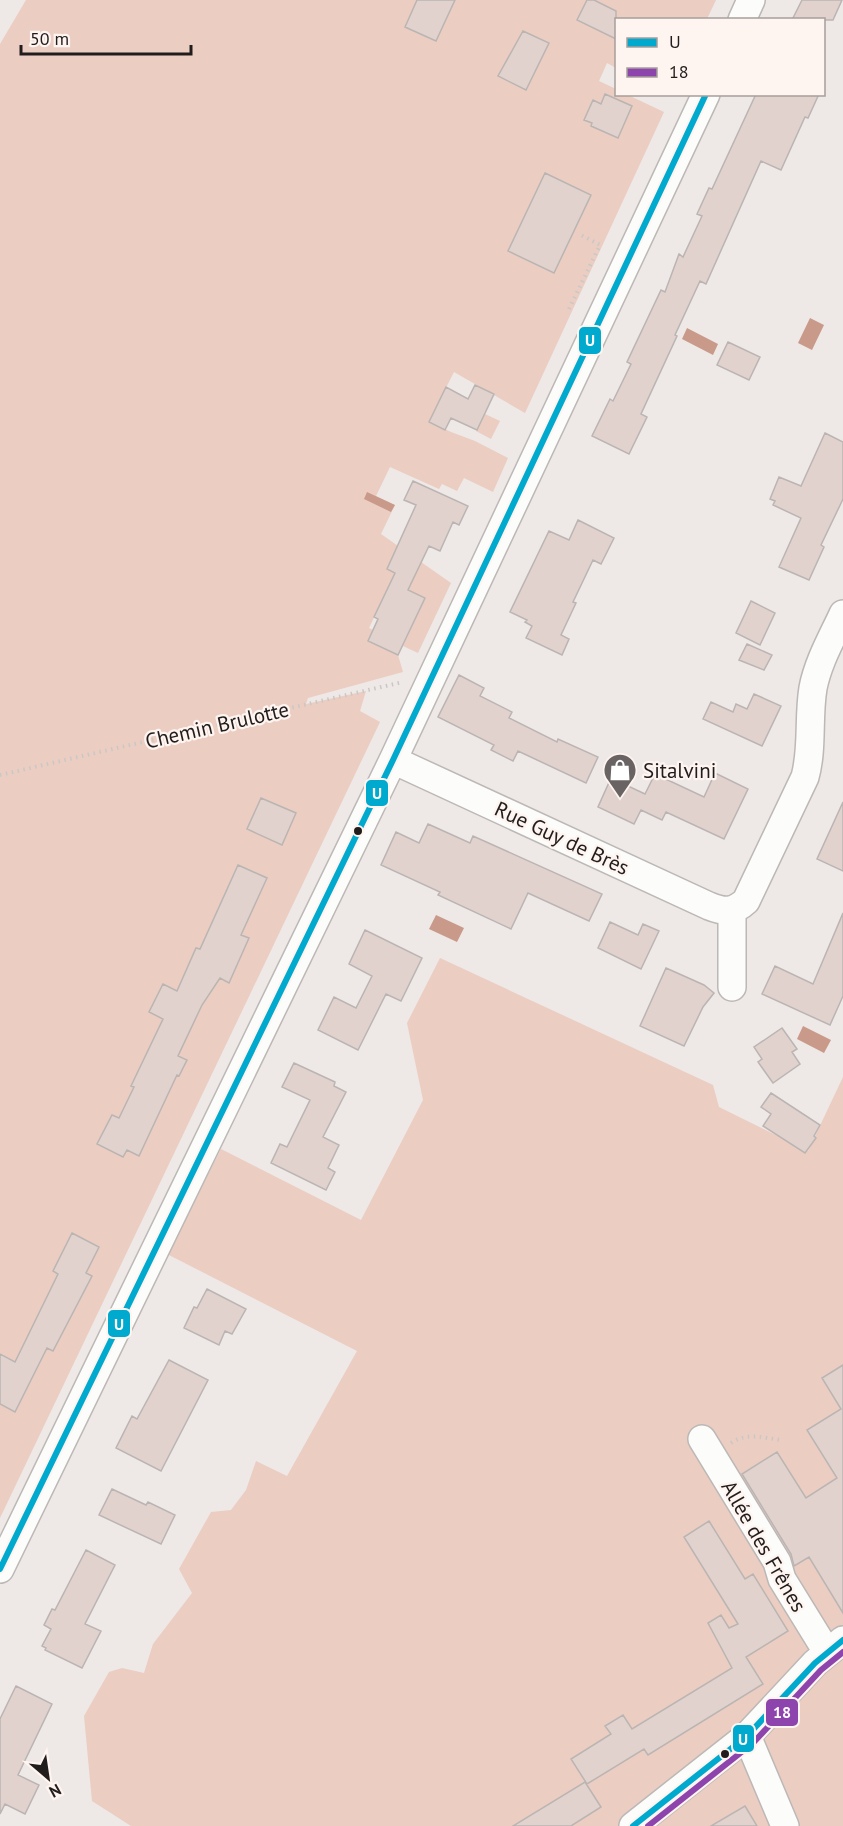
<svg xmlns="http://www.w3.org/2000/svg" width="843" height="1826" font-family="'PT Sans',sans-serif">
<style>
.green{fill:#ebcdc2}
.water{fill:#c99a89}
.building{fill:#e2d2cd;stroke:#bab5b3;stroke-width:1.5}
.lines{fill:none;stroke-linecap:round;stroke-linejoin:round}
.minor-casing{stroke:#bcb8b6;stroke-width:30}
.path{stroke:#cac8c7;stroke-width:4;stroke-dasharray:1.5 4.5;stroke-linecap:butt}
.minor{stroke:#fcfcfb;stroke-width:27}
.bus-1-casing{stroke:#fef4f0;stroke-width:10}
.bus-2-casing{stroke:#fef4f0;stroke-width:10}
.bus-1{stroke:#00a9ce;stroke-width:6}
.bus-2{stroke:#8e44ad;stroke-width:6}
.bus-dot{fill:#211d1c;stroke:#fef4f0;stroke-width:2}
.labels{text-anchor:middle;dominant-baseline:central;stroke-width:4.5;stroke-linejoin:round;paint-order:stroke}
.street-label{font-size:21px;fill:#211d1c;stroke:#fef4f0}
.poi-label{font-size:21px;fill:#211d1c;stroke:#fef4f0;text-anchor:start}
.line-badge{stroke:#fef4f0;stroke-width:2}
.badge-label{font-size:16px;text-anchor:middle;font-weight:bold;fill:#fff}
</style>
<rect width="100%" height="100%" fill="#eee8e6"/>
<path class="green" d="M 26,0 L 716,0 L 707,19 L 616,20 L 616,68 L 607,63 L 599,81 L 616,89 L 616,94 L 628,95 L 664,112 L 525,413 L 454,372 L 429,421 L 451,432 L 475,441 L 508,458 L 493,492 L 464,478 L 457,491 L 442,484 L 439,489 L 390,467 L 376,496 L 395,505 L 381,534 L 451,583 L 418,653 L 403,646 L 425,598 L 395,584 L 381,603 L 369,628 L 373,630 L 368,641 L 398,655 L 403,672 L 308,698 L 306,704 L 366,691 L 360,711 L 380,722 L 0,1518 L 0,44 Z
M 485,414 L 500,421 L 491,439 L 476,431 Z
M 440,958 L 713,1085 L 719,1107 L 808,1151 L 843,1077 L 843,1826 L 131,1826 L 92,1801 L 84,1716 L 109,1672 L 122,1668 L 144,1673 L 153,1644 L 192,1593 L 179,1569 L 211,1512 L 231,1510 L 246,1490 L 256,1461 L 287,1476 L 357,1351 L 167,1254 L 221,1149 L 361,1220 L 423,1100 L 407,1023 Z"/>
<path class="water" d="M 810,318 L 824,325 L 812,350 L 798,343 Z
M 687,328 L 718,344 L 713,355 L 682,339 Z
M 367,492 L 395,505 L 391,512 L 364,499 Z
M 436,915 L 464,928 L 457,942 L 429,929 Z
M 803,1026 L 831,1040 L 824,1053 L 797,1039 Z"/>
<path class="building" d="M 417,0 L 455,0 L 436,41 L 405,27 Z
M 587,0 L 594,0 L 616,11 L 616,39 L 577,20 Z
M 802,0 L 842,0 L 833,20 L 792,20 Z
M 523,31 L 549,43 L 526,90 L 498,76 Z
M 605,94 L 632,106 L 618,138 L 591,126 L 592,123 L 584,120 L 593,100 L 601,104 Z
M 756,94 L 819,94 L 808,118 L 805,117 L 781,170 L 761,161 L 706,284 L 700,281 L 675,335 L 677,336 L 641,414 L 647,417 L 629,454 L 592,436 L 610,399 L 613,401 L 631,364 L 627,362 L 661,290 L 665,292 L 679,254 L 683,257 L 702,216 L 697,214 L 709,188 L 712,189 Z
M 545,173 L 591,195 L 554,273 L 508,251 Z
M 728,342 L 760,357 L 749,380 L 717,365 Z
M 475,385 L 494,394 L 477,430 L 451,418 L 445,430 L 429,422 L 446,387 L 468,399 Z
M 825,433 L 843,442 L 843,499 L 821,545 L 824,547 L 809,580 L 779,567 L 801,518 L 773,505 L 775,501 L 770,499 L 779,477 L 801,486 Z
M 413,481 L 468,506 L 459,525 L 453,522 L 440,551 L 429,546 L 408,590 L 425,598 L 398,655 L 368,641 L 378,619 L 374,617 L 395,573 L 387,569 L 416,505 L 404,500 Z
M 578,520 L 614,538 L 601,564 L 593,560 L 573,602 L 576,603 L 561,635 L 569,639 L 562,655 L 526,638 L 532,626 L 525,622 L 527,620 L 510,612 L 549,531 L 569,540 Z
M 751,601 L 775,613 L 760,645 L 736,633 Z
M 747,644 L 772,655 L 764,670 L 739,660 Z
M 459,675 L 484,688 L 480,696 L 512,712 L 509,718 L 557,742 L 558,739 L 598,757 L 586,783 L 518,751 L 513,761 L 491,750 L 494,745 L 438,717 Z
M 754,694 L 781,706 L 762,746 L 703,719 L 711,702 L 733,712 L 736,704 L 747,709 Z
M 715,773 L 748,789 L 724,839 L 666,812 L 662,820 L 641,810 L 634,824 L 598,807 L 611,778 L 645,794 L 655,774 L 704,797 Z
M 261,798 L 296,813 L 282,845 L 247,829 Z
M 843,802 L 843,871 L 817,859 Z
M 428,824 L 470,843 L 473,836 L 602,894 L 589,921 L 528,893 L 511,929 L 438,895 L 440,892 L 381,865 L 396,832 L 419,843 Z
M 238,865 L 267,878 L 241,935 L 249,938 L 229,983 L 220,978 L 202,1005 L 178,1056 L 187,1060 L 179,1076 L 177,1075 L 139,1156 L 127,1150 L 123,1157 L 97,1144 L 112,1115 L 119,1118 L 134,1087 L 131,1086 L 163,1019 L 149,1012 L 163,984 L 177,991 L 196,948 L 200,949 Z
M 843,913 L 843,996 L 830,1025 L 762,994 L 775,966 L 813,984 Z
M 610,922 L 638,935 L 643,924 L 659,931 L 641,969 L 598,948 Z
M 365,930 L 422,958 L 401,1001 L 386,994 L 358,1050 L 318,1030 L 334,997 L 356,1008 L 372,976 L 349,964 Z
M 666,968 L 704,985 L 714,993 L 703,1007 L 684,1046 L 640,1026 Z
M 782,1028 L 797,1049 L 792,1052 L 800,1064 L 773,1083 L 758,1062 L 762,1059 L 754,1047 Z
M 294,1063 L 335,1082 L 334,1086 L 346,1092 L 323,1137 L 339,1145 L 328,1168 L 335,1172 L 326,1190 L 271,1163 L 280,1144 L 287,1147 L 310,1100 L 282,1087 Z
M 771,1093 L 820,1125 L 814,1136 L 816,1138 L 805,1153 L 763,1126 L 771,1114 L 761,1107 Z
M 72,1233 L 99,1247 L 86,1273 L 92,1276 L 53,1351 L 47,1348 L 15,1412 L 0,1404 L 0,1354 L 15,1362 L 58,1274 L 53,1271 Z
M 207,1289 L 246,1309 L 232,1334 L 225,1331 L 219,1345 L 184,1328 L 194,1307 L 197,1308 Z
M 169,1360 L 208,1380 L 161,1471 L 116,1448 L 132,1416 L 137,1419 Z
M 843,1365 L 843,1613 L 809,1557 L 794,1566 L 791,1554 L 742,1474 L 777,1452 L 806,1498 L 837,1478 L 807,1430 L 841,1409 L 822,1378 Z
M 112,1489 L 146,1505 L 148,1502 L 175,1515 L 161,1544 L 99,1515 Z
M 709,1521 L 745,1579 L 753,1574 L 788,1631 L 746,1657 L 763,1684 L 648,1755 L 644,1749 L 587,1784 L 571,1759 L 611,1734 L 605,1726 L 623,1715 L 632,1729 L 732,1668 L 708,1623 L 721,1615 L 729,1628 L 738,1624 L 684,1537 Z
M 86,1550 L 115,1565 L 85,1624 L 101,1631 L 82,1668 L 45,1650 L 46,1648 L 42,1646 L 51,1629 L 44,1625 L 52,1609 L 55,1610 Z
M 16,1686 L 52,1704 L 18,1775 L 39,1785 L 25,1814 L 5,1804 L 0,1814 L 0,1719 Z
M 585,1782 L 601,1807 L 571,1826 L 513,1826 Z
M 745,1806 L 757,1826 L 711,1826 Z"/>
<g class="lines">
<g class="minor-casing">
<path id="minor" d="M 742,20 L 751,0
M 393,760 L 709,906 C 724,912 733,913 746,901 L 805,777 C 813,748 808,718 813,688 C 818,662 832,638 843,614
M 732,987 L 732,911
M 702,1439 L 777,1562 L 782,1579 L 827,1652
M 0,1569 L 393,760 L 706,94
M 747,1736 L 785,1826
M 633,1826 L 747,1736 L 815,1663 L 843,1640"/>
</g>
<path class="path" d="M 569,309 L 600,245 L 581,235
M 0,775 L 403,682
M 731,1443 C 747,1432 764,1438 781,1440"/>
<use href="#minor" class="minor"/>
<g class="bus-1-casing">
<path id="bus-1" d="M 0,1569 L 393,760 L 706,94
M 633,1826 L 747,1736 L 815,1663 L 843,1640"/>
</g>
<g class="bus-2-casing">
<path id="bus-2" d="M 648,1826 L 753,1743 L 821,1670 L 843,1652"/>
</g>
<use href="#bus-1" class="bus-1"/>
<use href="#bus-2" class="bus-2"/>
</g>
<defs>
<g id="shop-pin" transform="scale(1.725)"><path d="M0 17L-7.5 6A9.5 9.5 0 1 1 7.5 6Z" fill="#696463" stroke="#fef4f0"/><path d="M-5-2.5h2.3a2.7 3.5 0 0 1 5.4 0H5L5.5 6h-11ZM-1.5-2.5h3a1.5 2.3 0 0 0-3 0Z" fill="#fff"/></g>
</defs>
<g fill-rule="evenodd">
<use href="#shop-pin" x="620" y="770"/>
</g>
<g class="bus-dot">
<circle cx="358" cy="831" r="5"/>
<circle cx="725" cy="1754" r="5"/>
</g>
<g class="labels">
<g class="street-label">
<text transform="translate(217 725) rotate(-13)">Chemin Brulotte</text>
<text transform="translate(562 838) rotate(25)">Rue Guy de Brès</text>
<text transform="translate(764 1546) rotate(60)">Allée des Frênes</text>
</g>
<g class="poi-label">
<text x="643" y="770">Sitalvini</text>
</g>
</g>
<g class="line-badge">
<rect x="578" y="326" width="24" height="29" rx="6" fill="#00a9ce"/>
<rect x="365" y="779" width="24" height="28" rx="6" fill="#00a9ce"/>
<rect x="107" y="1309" width="24" height="29" rx="6" fill="#00a9ce"/>
<rect x="765" y="1698" width="34" height="29" rx="6" fill="#8e44ad"/>
<rect x="732" y="1724" width="23" height="29" rx="6" fill="#00a9ce"/>
</g>
<g class="badge-label">
<text x="590" y="346">U</text>
<text x="377" y="799">U</text>
<text x="119" y="1330">U</text>
<text x="782" y="1718">18</text>
<text x="743" y="1745">U</text>
</g>
<rect x="615" y="18" width="210" height="78" fill="#fef4f0" stroke="#a69e9b" stroke-width="1.5"/>
<rect x="627" y="38" width="30" height="9" fill="#00a9ce" stroke="#a69e9b" stroke-width="1.5"/>
<text x="669" y="48" font-size="18" fill="#211d1c">U</text>
<rect x="627" y="68" width="30" height="9" fill="#8e44ad" stroke="#a69e9b" stroke-width="1.5"/>
<text x="669" y="78" font-size="18" fill="#211d1c">18</text>
<g transform="translate(48 1778) rotate(151)" stroke="#fef4f0" stroke-width="4.5" paint-order="stroke">
<path d="M0-4.5L10 22L0 15L-10 22Z" fill="#211d1c"/>
<text y="-9" font-size="16" font-weight="bold" text-anchor="middle" fill="#211d1c">N</text>
</g>
<path d="M21 45v9h170v-9" fill="none" stroke="#211d1c" stroke-width="3"/>
<text x="30" y="45" font-size="18" fill="#211d1c" stroke="#fef4f0" stroke-width="4.5" paint-order="stroke">50 m</text>
</svg>
